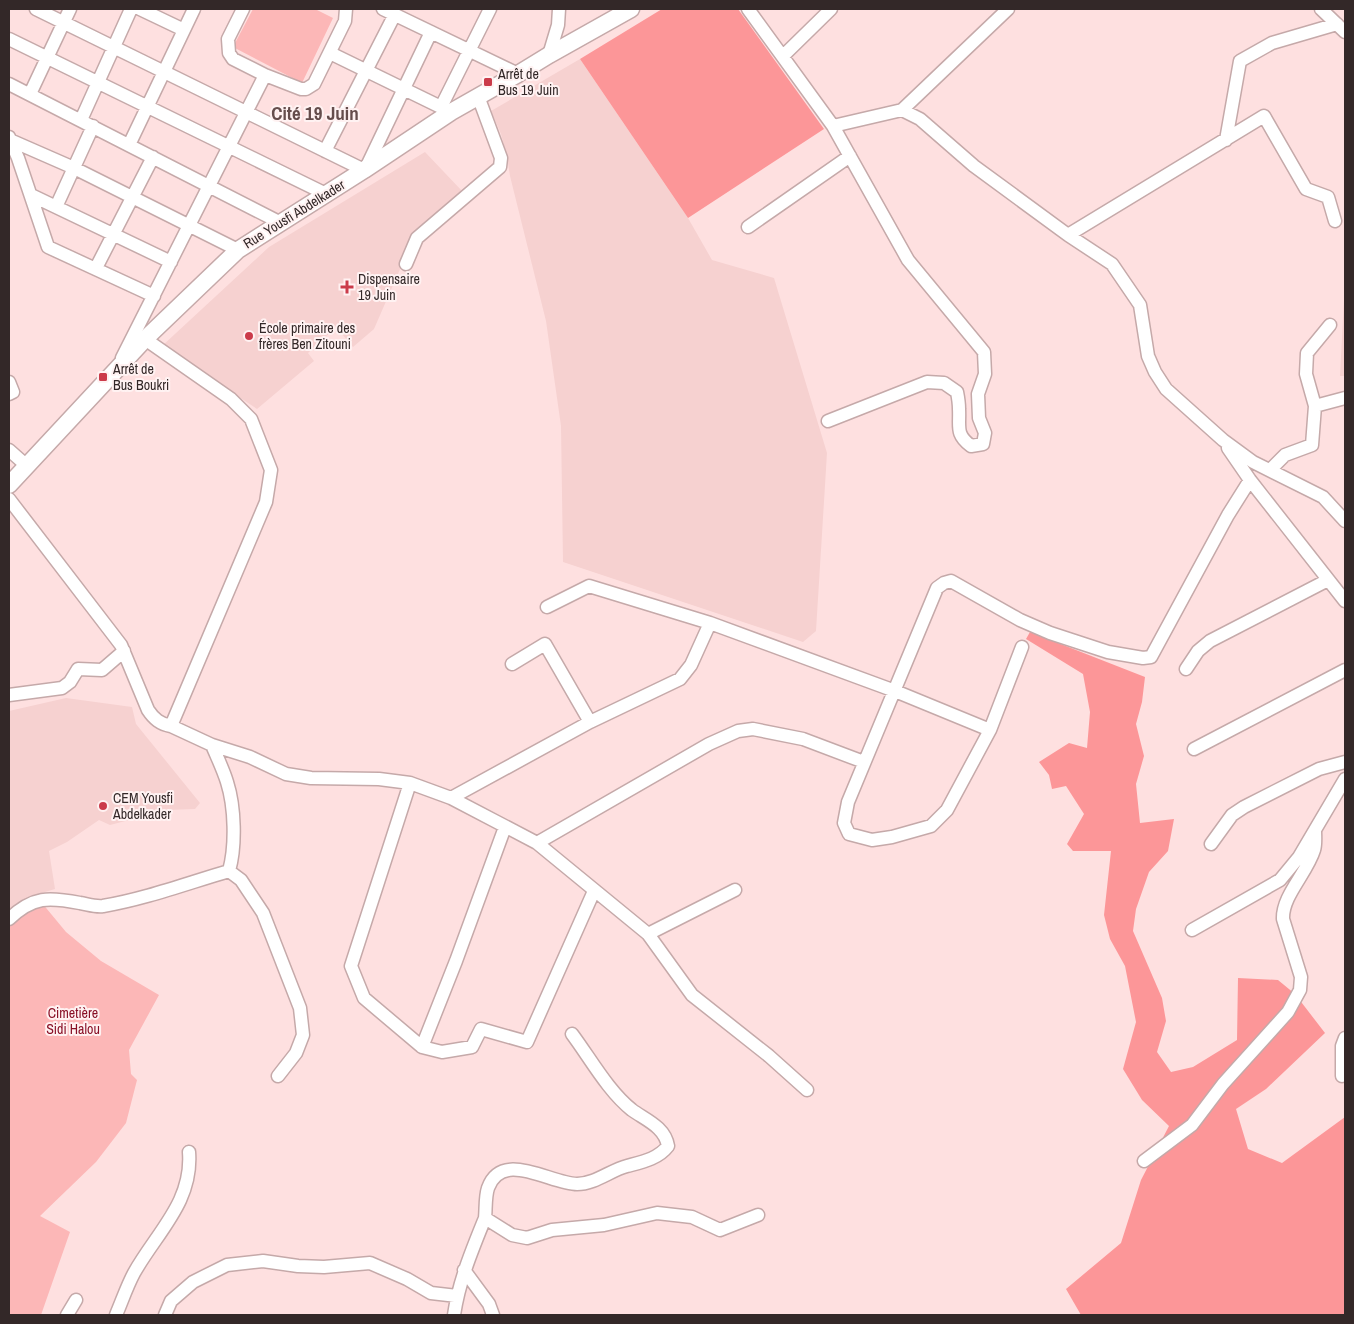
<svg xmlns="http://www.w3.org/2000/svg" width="1354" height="1324" font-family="'Archivo Narrow',sans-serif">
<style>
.built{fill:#f6d1d0}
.green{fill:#fcb7b7}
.forest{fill:#fc9698}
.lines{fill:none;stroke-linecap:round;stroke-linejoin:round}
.minor-casing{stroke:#c5a9a9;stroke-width:15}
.major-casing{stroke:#c5a9a9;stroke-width:19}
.minor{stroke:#fff;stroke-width:12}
.major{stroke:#fff;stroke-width:16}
.poi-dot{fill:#cb3b4a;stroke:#fff2f2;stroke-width:2}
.labels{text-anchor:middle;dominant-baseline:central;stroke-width:4;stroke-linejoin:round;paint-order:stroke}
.poi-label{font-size:14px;fill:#332828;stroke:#fff2f2;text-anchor:start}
.street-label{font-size:14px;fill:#332828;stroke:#fff2f2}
.park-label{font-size:14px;fill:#891026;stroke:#fff2f2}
.district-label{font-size:19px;font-weight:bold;fill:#654d4c;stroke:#fff2f2}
</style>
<rect width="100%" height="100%" fill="#fee0e0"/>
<path class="built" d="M 580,59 L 688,218 L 712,260 L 774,278 L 827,453 L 816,631 L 803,642 L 563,562 L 561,426 L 546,321 L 510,176 L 507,157 L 501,134 L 491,111 Z
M 425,152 L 463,192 L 414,237 L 374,329 L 353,347 L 336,327 L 308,353 L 314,361 L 257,409 L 162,346 L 269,247 Z
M 1344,299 L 1345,376 L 1340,376 Z
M 66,698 L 132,707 L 136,724 L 200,803 L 195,809 L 168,810 L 110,825 L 99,820 L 67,842 L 49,851 L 55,889 L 35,895 L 16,904 L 9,911 L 9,711 Z"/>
<path class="green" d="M 253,9 L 315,9 L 333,18 L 302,83 L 233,47 Z
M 42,903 L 66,932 L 101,961 L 159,995 L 129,1050 L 131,1074 L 137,1080 L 126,1123 L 96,1162 L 40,1216 L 70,1232 L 41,1315 L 9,1315 L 9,925 Z"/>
<path class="forest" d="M 662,9 L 738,9 L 824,129 L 688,218 L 580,59 Z
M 1030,632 L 1145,677 L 1142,702 L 1136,724 L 1144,756 L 1136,784 L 1140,823 L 1174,819 L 1168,851 L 1149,872 L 1136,909 L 1133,931 L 1162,998 L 1166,1021 L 1157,1052 L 1171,1072 L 1193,1067 L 1237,1040 L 1238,978 L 1278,980 L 1295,994 L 1325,1033 L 1266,1089 L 1236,1109 L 1248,1149 L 1282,1163 L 1345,1117 L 1345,1315 L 1081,1315 L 1066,1289 L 1121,1243 L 1141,1180 L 1169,1126 L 1142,1100 L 1123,1069 L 1136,1022 L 1125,966 L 1110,939 L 1104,915 L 1111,851 L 1073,851 L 1067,844 L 1084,814 L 1066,786 L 1052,789 L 1049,775 L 1039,762 L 1069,743 L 1087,748 L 1090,712 L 1083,674 L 1026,639 Z"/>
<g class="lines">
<g class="minor-casing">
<path id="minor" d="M 36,9 L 364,170
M 140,9 L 184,30
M 243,9 L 228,39 L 229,53 L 233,59 L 265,75 L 301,89 L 306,89 L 314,84 L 345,21 L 346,9
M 383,9 L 518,74
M 748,9 L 833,126 L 902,110 L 920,119 L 974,166 L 1068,235 L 1112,264 L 1140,305 L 1148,356 L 1155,372 L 1166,389 L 1223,440 L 1253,462 L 1323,497 L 1345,521
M 1321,9 L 1345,32
M 9,39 L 326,194
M 330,53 L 451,112
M 549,55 L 558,25 L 559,9
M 783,56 L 831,9
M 9,84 L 281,223
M 30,94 L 70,9
M 441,107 L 490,9
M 902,110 L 1008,9
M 81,120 L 131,9
M 9,137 L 18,158 L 48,247 L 154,296
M 10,140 L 74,168 L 238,250
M 1226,140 L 1240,61 L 1272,43 L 1337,24
M 129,145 L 194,9
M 325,151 L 395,14
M 366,168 L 431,32
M 31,195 L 171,262
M 56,207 L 93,126
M 748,227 L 850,156
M 1068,235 L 1264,116 L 1306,189 L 1328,197 L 1335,221
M 406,264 L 417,238 L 500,167 L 501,158 L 478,96
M 96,268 L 153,157
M 145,339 L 231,399 L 251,419 L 271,470 L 266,502 L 171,726
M 122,358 L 265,75
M 9,382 L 13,392 L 9,394
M 1315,406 L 1345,398
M 828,421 L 927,382 L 944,383 L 957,392 C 958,397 959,403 959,409 C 960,427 955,434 971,446 L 983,444 L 985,433 L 979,418 L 978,394 L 985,374 L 984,352 L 908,260 L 833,126
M 1228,448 L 1250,480 L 1345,601
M 9,450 L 27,466
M 1270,470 L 1285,455 L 1312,445 L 1315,406 L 1306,374 L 1307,353 L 1330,325
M 9,499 L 121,645 L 148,710 C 154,719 160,724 171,726 L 212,745 L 250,757 L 286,774 L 311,778 L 379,779 L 410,783 L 451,798 L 537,843 L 648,934 L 692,995 L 769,1056 L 807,1090
M 547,607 L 589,586 L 710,623 L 895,691 L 990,730
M 1022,647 L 990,730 L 947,810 L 931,826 L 892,837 L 872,840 L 849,834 L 844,823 L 848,802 L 937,588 L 944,583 L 951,581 L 1020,620 L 1050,633 L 1108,652 L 1143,658 L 1151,657 L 1228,515 L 1250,480
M 512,664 L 545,644 L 590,722
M 1186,669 L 1198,651 L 1210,641 L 1328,580
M 9,695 L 62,688 L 70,682 L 78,669 L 102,670 L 124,651
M 1194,749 L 1345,670
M 410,783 L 351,966 L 364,998 L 422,1047
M 451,798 L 590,722 L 680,679 L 691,665 L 710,623
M 505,827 L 456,961 L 422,1047 L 442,1052 L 472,1047 L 481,1029 L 527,1042 L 594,891
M 537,843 L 709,744 L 738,731 L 753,729 L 803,739 L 864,762
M 1211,844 L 1232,815 L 1244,807 L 1319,769 L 1345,762
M 229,871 L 241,880 L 263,913 L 300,1008 L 303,1035 L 296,1053 L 278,1076
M 9,919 C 33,896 49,897 80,903 C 87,904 95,907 103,906 C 145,899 188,883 229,871 C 236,846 235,807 227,782 C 223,769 217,757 212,745
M 1192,930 L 1280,880 L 1299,857 L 1345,779
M 648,934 L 735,890
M 1342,1076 L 1342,1046 L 1345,1038
M 1144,1161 L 1192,1125 L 1223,1084 L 1288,1012 L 1300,990 L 1301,977 L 1283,919 C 1282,896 1307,873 1314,850 C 1316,844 1315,836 1315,830
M 485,1218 C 486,1209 485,1197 488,1188 C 502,1149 551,1184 577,1184 C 595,1184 611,1170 627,1166 C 642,1162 658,1159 668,1146 C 665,1127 646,1120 632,1110 C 608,1091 590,1058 572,1034
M 464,1270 L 489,1304 L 493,1315
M 67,1315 L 76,1300
M 116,1315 C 122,1301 127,1286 134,1273 C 157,1232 193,1202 189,1152
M 165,1315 L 171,1301 L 193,1282 L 227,1265 L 263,1261 L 298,1266 L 324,1267 L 370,1263 L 407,1279 L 431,1293 L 457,1296
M 454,1315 C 459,1281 472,1250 485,1218 L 512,1235 L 527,1238 L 552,1230 L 604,1225 L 657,1213 L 692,1217 L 720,1230 L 758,1215"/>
</g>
<g class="major-casing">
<path id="major" d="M 9,485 L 145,339 L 238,250 L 364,170 L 451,112 L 518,74 L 549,55 L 631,9"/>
</g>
<use href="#minor" class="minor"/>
<use href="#major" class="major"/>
</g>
<g class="poi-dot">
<rect x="483" y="77" width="10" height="10" rx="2.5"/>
<path d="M344.5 279.5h5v5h5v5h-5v5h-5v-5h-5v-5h5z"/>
<circle cx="249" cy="336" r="5"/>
<rect x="98" y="372" width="10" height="10" rx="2.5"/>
<circle cx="103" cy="806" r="5"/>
</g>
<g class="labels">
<g class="poi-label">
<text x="498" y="74">Arrêt de<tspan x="498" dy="16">Bus 19 Juin</tspan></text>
<text x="358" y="279">Dispensaire<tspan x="358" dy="16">19 Juin</tspan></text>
<text x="259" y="328">École primaire des<tspan x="259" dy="16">frères Ben Zitouni</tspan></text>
<text x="113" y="369">Arrêt de<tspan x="113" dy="16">Bus Boukri</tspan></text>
<text x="113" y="798">CEM Yousfi<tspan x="113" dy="16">Abdelkader</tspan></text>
</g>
<g class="street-label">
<text transform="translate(294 214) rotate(-32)">Rue Yousfi Abdelkader</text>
</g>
<g class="park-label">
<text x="73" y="1013">Cimetière<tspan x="73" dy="16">Sidi Halou</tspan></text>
</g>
<g class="district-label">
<text x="315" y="113">Cité 19 Juin</text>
</g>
</g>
<rect width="1354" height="1324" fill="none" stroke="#332828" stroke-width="20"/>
</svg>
